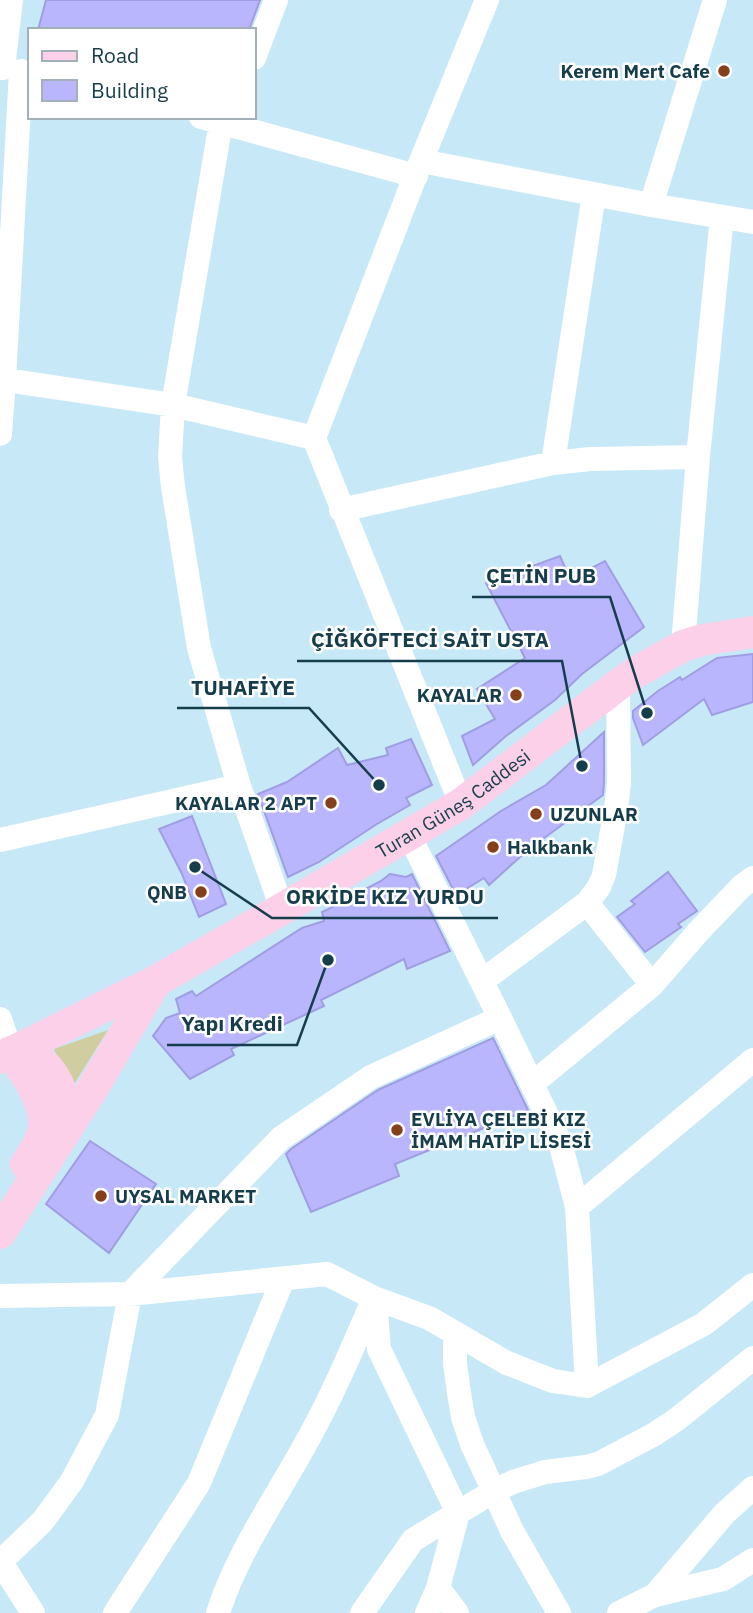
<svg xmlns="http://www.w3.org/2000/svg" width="753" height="1613" font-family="'IBM Plex Sans',sans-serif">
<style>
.green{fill:#d0cea0}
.building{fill:#b9b6fd;stroke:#a09de2;stroke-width:2}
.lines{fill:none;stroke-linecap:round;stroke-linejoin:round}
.minor{stroke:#fff;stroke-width:24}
.major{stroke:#fbd0e8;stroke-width:32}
.poi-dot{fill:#853f1a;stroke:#fff;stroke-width:2.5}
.labels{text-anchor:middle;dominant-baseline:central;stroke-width:5;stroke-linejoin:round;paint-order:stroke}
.poi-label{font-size:19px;font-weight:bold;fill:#163d4b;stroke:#fff;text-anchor:end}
.street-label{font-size:19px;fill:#163d4b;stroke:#fff}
.leader{fill:none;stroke:#163d4b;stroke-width:2.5}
.callout-dot{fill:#163d4b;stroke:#fff;stroke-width:2.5}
.callout-label{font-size:21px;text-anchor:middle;font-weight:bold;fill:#163d4b;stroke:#fff;stroke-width:5;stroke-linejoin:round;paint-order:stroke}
</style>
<rect width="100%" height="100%" fill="#c7e8f6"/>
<path class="green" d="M 108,1030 L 71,1089 L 54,1049 Z"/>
<path class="building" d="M 46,0 L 260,0 L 249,30 L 38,30 Z
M 560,556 L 570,579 L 605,561 L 644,627 L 582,674 L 555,700 L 506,736 L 473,765 L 462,736 L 495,719 L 477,689 L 525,658 L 486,583 Z
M 753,654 L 753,702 L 712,715 L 704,699 L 643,745 L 633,718 L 633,711 L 658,691 L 680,677 L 682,680 L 717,658 Z
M 604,732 L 604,782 L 603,795 L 529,849 L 489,885 L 484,878 L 456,895 L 436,856 L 501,811 L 546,785 Z
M 411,739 L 432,785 L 406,798 L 410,805 L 377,824 L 319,862 L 288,877 L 258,794 L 287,782 L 338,748 L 347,765 L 388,755 L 386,748 Z
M 192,816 L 226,904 L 199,917 L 182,874 L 159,829 Z
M 668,872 L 697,911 L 678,924 L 681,927 L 645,952 L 617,917 L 635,904 L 631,901 Z
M 390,874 L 406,877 L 412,874 L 450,951 L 407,969 L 404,959 L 321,1000 L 324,1006 L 231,1049 L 234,1055 L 190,1079 L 153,1036 L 166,1018 L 180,1013 L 176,999 L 192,991 L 196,996 L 302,928 L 324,921 L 322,912 L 345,901 L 344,900 L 381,881 Z
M 493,1038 L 528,1110 L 395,1164 L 399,1176 L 311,1212 L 286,1154 L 291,1149 L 378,1090 Z
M 90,1141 L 156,1184 L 109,1253 L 46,1204 Z"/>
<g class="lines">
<path class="minor" d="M 254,58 L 276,0
M 3,68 L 11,0
M 201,117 L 416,176
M 221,122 L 173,405 L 170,457 L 173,487 L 199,648 L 239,786 L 282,909
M 421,161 L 651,205 L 753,222
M 651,205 L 715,0
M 0,379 L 173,405 L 314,438
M 0,434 L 4,380 L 21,71
M 553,463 L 594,194
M 341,510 L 553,463 L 590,459 L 698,457
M 683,646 L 698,457 L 722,217
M 618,685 L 619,783 L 616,809 L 604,875 L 599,887 L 587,903 L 652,985
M 461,804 L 314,438 L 421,161 L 487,0
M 409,835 L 500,1018 L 560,1142 L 577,1207 L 587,1386
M 0,840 L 239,786
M 482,981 L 587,903
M 0,1019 L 11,1052
M 532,1084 L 652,985 L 698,932 L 742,886 L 753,878
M 577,1207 L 753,1060
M 0,1296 L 130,1294 L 327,1274 L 374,1298 L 429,1318 L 507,1363 L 553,1381 L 587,1386 L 704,1324 L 753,1285
M 375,1300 L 379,1349 L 458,1513 L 438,1588 L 427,1613
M 455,1333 L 455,1363 L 459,1393 L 463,1417 L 472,1444 L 512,1531 L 559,1613
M 0,1561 L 33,1613
M 0,1562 L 42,1522 L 56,1503 L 72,1481 L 107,1415 L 130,1294 L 281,1138 L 371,1077 L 500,1018
M 438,1588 L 457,1613
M 655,1595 L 725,1513 L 753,1488
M 115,1613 L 199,1483 L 283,1279
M 218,1613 C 237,1553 276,1498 306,1443 C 332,1397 353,1347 374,1298
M 362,1613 L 413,1540 L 494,1491 L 513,1482 L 545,1472 L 586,1467 L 598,1464 L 653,1435 L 676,1420 L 753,1358
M 619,1613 L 655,1595 L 723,1579 L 753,1560"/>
<g class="major">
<path d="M 11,1052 C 25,1074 51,1107 42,1135 C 39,1145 32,1155 26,1164"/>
<path d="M 11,1052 C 20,1055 31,1057 39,1061 C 46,1065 50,1071 54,1077 C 67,1097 63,1116 59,1138"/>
<path id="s1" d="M 0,1058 L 156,981 L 282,909 L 461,804 L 618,685 L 638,671 L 683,646 L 702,640 L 753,632"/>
<path d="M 0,1233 L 91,1091 L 156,981"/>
</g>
</g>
<g class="poi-dot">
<circle cx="724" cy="71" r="7"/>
<circle cx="516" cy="695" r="7"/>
<circle cx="331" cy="803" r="7"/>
<circle cx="536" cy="814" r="7"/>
<circle cx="493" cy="847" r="7"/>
<circle cx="201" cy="892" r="7"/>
<circle cx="397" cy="1130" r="7"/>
<circle cx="101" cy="1196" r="7"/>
</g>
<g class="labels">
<g class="poi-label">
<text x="710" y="71">Kerem Mert Cafe</text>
<text x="502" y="695">KAYALAR</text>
<text x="317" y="803">KAYALAR 2 APT</text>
<text x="550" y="814" text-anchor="start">UZUNLAR</text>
<text x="507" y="847" text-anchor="start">Halkbank</text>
<text x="187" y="892">QNB</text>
<text x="411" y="1119" text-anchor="start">EVLİYA ÇELEBİ KIZ<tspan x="411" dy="22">İMAM HATİP LİSESİ</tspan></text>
<text x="115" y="1196" text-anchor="start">UYSAL MARKET</text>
</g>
<g class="street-label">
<text stroke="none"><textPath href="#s1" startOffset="520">Turan Güneş Caddesi</textPath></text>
</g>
</g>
<path class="leader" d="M647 713L610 597H472M582 766L562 661H297M379 785L309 708H177M195 867L272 918H498M328 960L297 1045H167"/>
<g class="callout-dot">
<circle cx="647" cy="713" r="7"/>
<circle cx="582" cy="766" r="7"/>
<circle cx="379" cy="785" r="7"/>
<circle cx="195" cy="867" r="7"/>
<circle cx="328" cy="960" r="7"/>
</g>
<g class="callout-label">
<text x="541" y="583">ÇETİN PUB</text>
<text x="430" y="647">ÇİĞKÖFTECİ SAİT USTA</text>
<text x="243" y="695">TUHAFİYE</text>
<text x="385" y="904">ORKİDE KIZ YURDU</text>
<text x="232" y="1031">Yapı Kredi</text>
</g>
<rect x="28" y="28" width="228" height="91" fill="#ffffff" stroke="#a2b1b7" stroke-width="2"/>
<rect x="42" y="51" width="35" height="10" fill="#fbd0e8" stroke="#a2b1b7" stroke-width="2"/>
<text x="91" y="63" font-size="21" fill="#163d4b">Road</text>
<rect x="42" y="80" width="35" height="21" fill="#b9b6fd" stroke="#a2b1b7" stroke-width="2"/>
<text x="91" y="98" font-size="21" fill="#163d4b">Building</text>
</svg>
